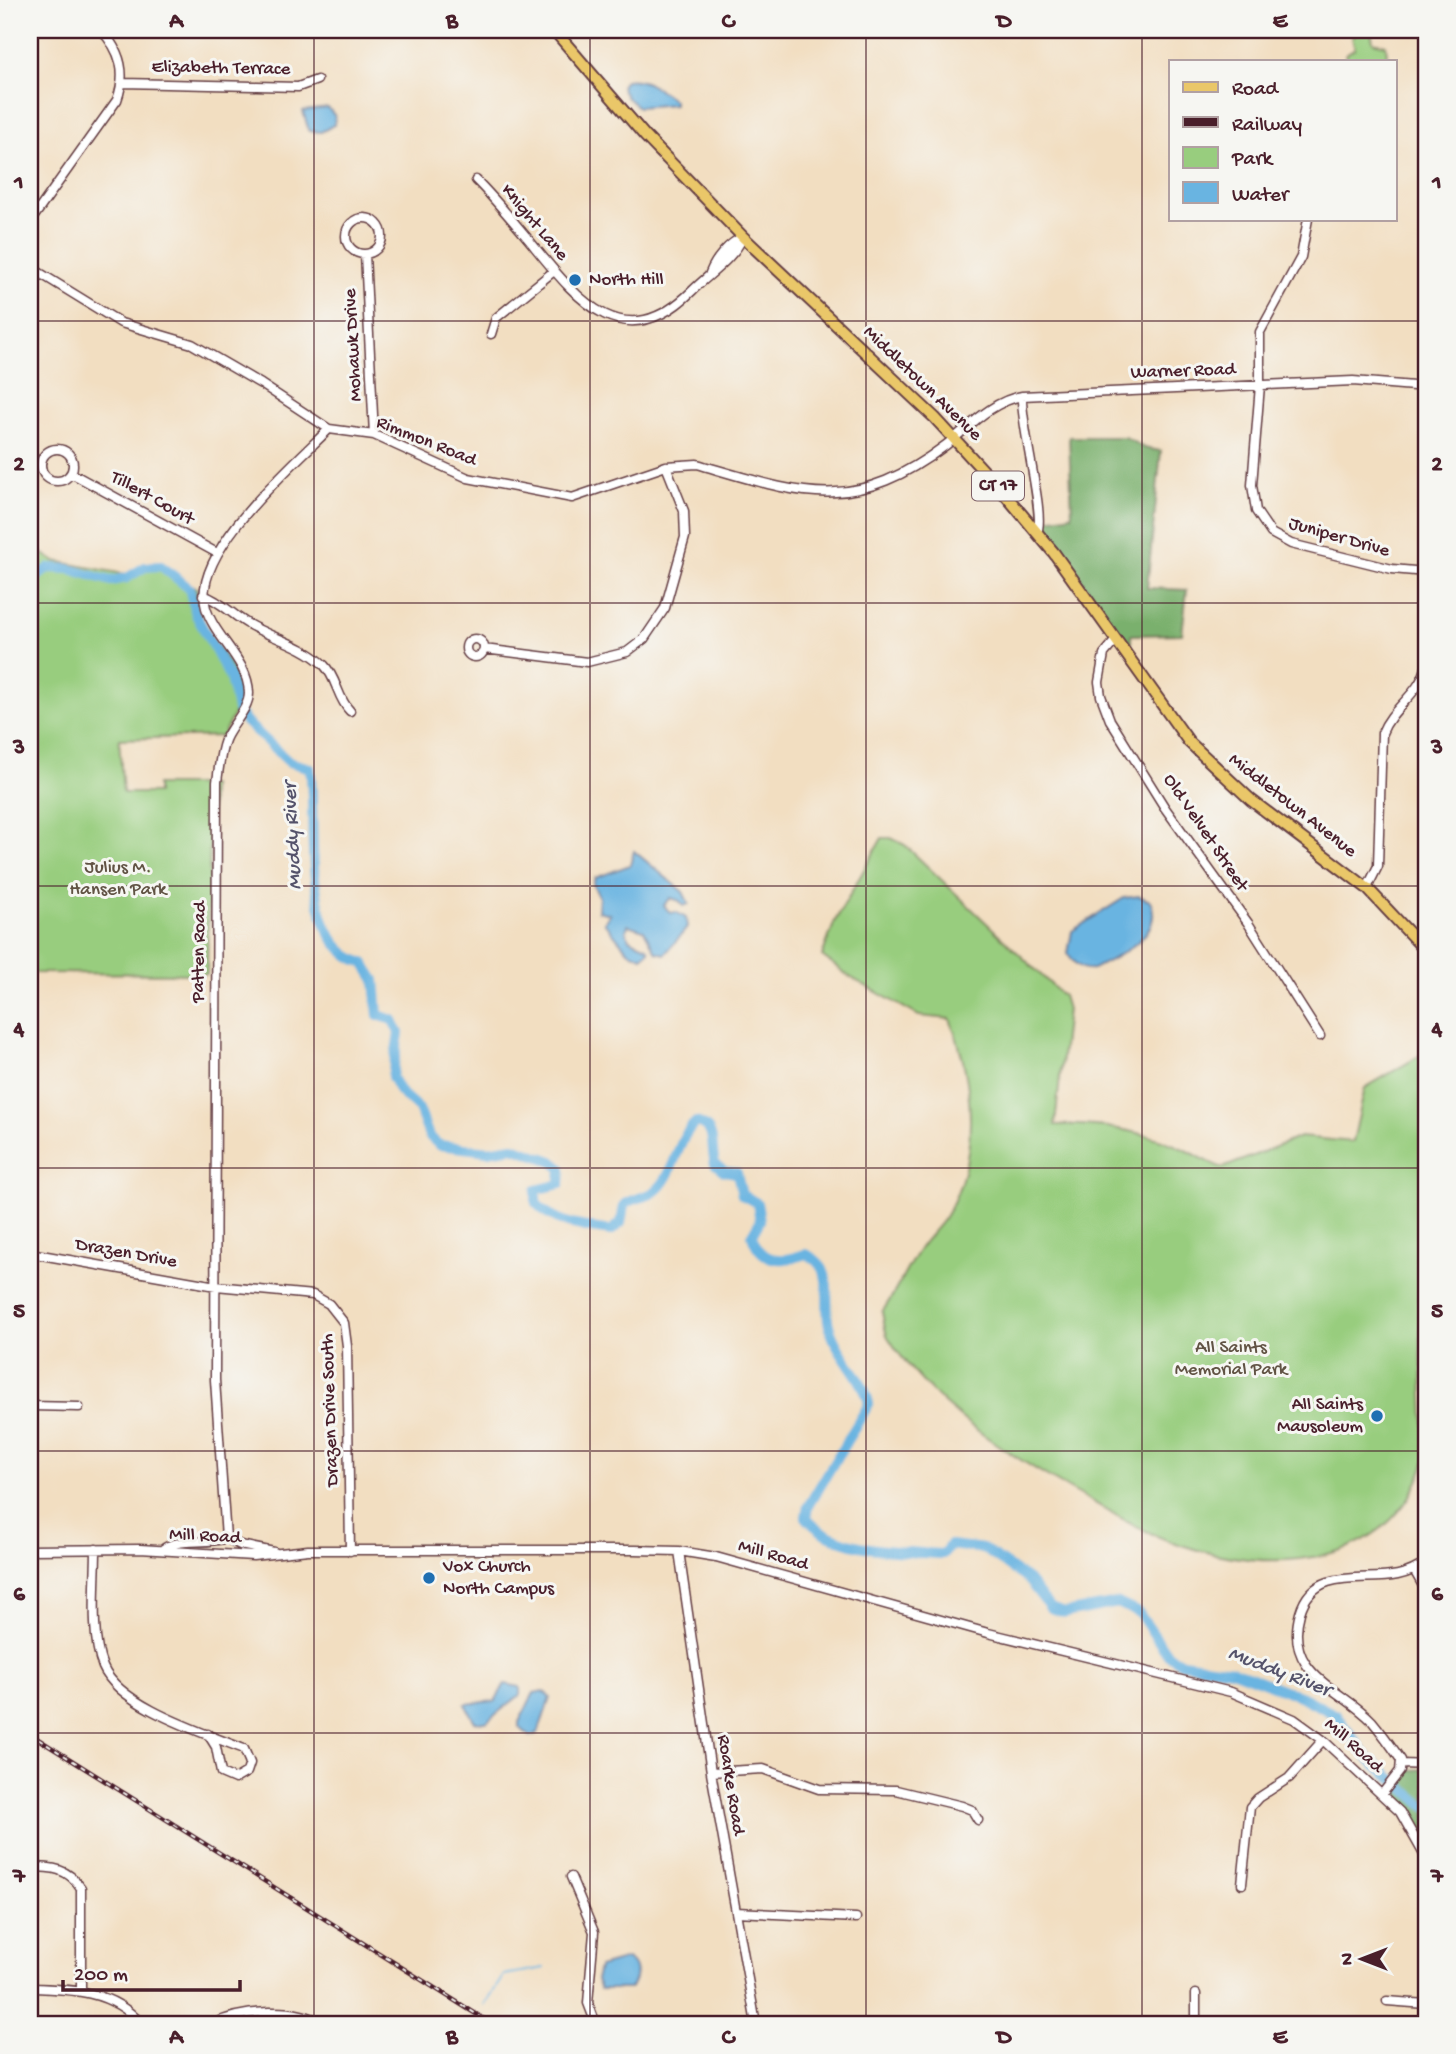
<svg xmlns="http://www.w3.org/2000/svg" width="1456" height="2054" font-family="'Gochi Hand',sans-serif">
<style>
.green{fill:#98cd7e;stroke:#717654;stroke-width:2}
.forest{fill:#7ab06d;stroke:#62684c;stroke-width:2}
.water{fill:#69b4e1;stroke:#5a6a86;stroke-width:2}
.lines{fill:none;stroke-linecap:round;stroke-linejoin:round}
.stream{stroke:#69b4e1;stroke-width:2}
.river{stroke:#69b4e1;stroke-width:10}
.minor-casing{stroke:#633c42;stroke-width:11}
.major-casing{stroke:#633c42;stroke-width:14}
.minor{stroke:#fff;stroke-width:8}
.major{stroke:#eac769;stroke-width:10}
.rail-casing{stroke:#4a1f2b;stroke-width:4.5}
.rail{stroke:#f6f6f2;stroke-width:2;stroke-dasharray:5;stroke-linecap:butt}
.grid{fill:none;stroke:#4a1f2b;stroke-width:2;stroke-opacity:0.55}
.poi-dot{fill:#1f6fb2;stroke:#f6f6f2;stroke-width:2.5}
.labels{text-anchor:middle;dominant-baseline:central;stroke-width:6;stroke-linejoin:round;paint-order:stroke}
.shield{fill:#f6f6f2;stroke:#7e6067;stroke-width:2}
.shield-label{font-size:18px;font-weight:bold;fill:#4a1f2b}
.street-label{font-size:19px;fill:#4a1f2b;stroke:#f6f6f2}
.poi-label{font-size:19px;fill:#4a1f2b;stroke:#f6f6f2;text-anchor:start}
.park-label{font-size:19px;fill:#615344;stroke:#f6f6f2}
.water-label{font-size:21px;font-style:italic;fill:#55536b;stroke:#f6f6f2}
.neatline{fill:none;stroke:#4a1f2b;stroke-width:2.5}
.grid-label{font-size:23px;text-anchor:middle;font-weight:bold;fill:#4a1f2b}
</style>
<rect width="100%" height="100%" fill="#f6f6f2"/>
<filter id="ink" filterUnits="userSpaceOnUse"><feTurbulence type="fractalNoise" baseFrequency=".0143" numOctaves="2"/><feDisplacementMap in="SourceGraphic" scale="14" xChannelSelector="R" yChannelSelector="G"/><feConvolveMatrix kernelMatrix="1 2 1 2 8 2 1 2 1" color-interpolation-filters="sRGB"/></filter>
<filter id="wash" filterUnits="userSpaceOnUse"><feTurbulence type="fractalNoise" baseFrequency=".00686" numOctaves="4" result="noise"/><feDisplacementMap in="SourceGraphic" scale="28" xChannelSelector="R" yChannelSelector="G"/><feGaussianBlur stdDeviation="1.57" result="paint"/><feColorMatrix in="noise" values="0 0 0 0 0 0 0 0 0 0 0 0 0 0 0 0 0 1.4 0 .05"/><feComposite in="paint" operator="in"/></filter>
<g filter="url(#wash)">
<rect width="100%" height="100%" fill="#f2dec1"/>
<path class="green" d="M 1358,30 L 1371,30 L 1373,42 L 1386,45 L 1387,55 L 1374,61 L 1348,61 L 1346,54 L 1355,48 L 1352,38 Z
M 30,545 L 54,561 L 130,575 L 155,565 L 197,588 C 192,631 240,657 242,699 L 222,736 L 119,739 L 123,793 L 157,793 L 157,785 L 211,785 L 207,974 L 30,973 Z
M 882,838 L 891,838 L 905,845 L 1063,996 L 1067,1009 L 1055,1125 C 1102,1123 1145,1130 1188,1151 C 1200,1157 1211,1164 1223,1168 L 1300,1137 L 1353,1142 L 1365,1088 L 1426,1052 L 1426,1283 L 1419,1293 C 1421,1335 1422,1378 1424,1420 C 1425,1433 1429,1451 1425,1463 C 1391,1571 1268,1574 1178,1544 C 1141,1532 1104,1508 1070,1489 C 1002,1451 930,1405 888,1337 C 884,1330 884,1320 882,1312 C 896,1292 905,1271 918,1251 C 925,1239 937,1229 945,1217 C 981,1159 974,1080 950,1019 L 919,1016 L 850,977 L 822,956 L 835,921 Z"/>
<path class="forest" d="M 1069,437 L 1125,437 L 1144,448 L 1161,451 L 1147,588 L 1187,590 L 1182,634 L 1131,635 L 1131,650 L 1045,530 L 1047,519 L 1072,515 Z
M 1426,1769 L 1426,1849 L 1393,1795 L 1393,1789 L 1409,1770 Z"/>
<path class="water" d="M 625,80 C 645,77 658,89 674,100 L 674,104 L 638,107 L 626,97 L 621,86 Z
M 328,108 L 335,116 L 334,125 L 321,132 L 309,131 L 303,111 Z
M 634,851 L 683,892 L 689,904 L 683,906 L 680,901 L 671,898 L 664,905 L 670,913 L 676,912 L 686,918 L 687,928 L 665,954 L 656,952 L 644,930 L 628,925 L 626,931 L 629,939 L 647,947 L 649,951 L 642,957 L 628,951 L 604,922 L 610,914 L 598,911 L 599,897 L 593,884 L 595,878 L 630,865 Z
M 1139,896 L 1150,901 C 1166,934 1117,957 1093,969 C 1082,971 1073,963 1068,953 L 1072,931 L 1124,898 Z
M 505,1684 L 520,1687 L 520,1695 L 486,1722 L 475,1722 L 465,1704 L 495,1701 Z
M 544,1691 L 550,1698 L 538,1733 L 530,1736 L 519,1727 L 519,1722 L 534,1693 Z
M 627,1959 C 639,1966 637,1978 630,1989 L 600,1989 L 596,1980 L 599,1967 Z"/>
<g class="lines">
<path class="stream" d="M 484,2006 L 504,1975 L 544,1968
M 473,2024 L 476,2017"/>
<path class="river" d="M 30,582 L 49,568 L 69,569 L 111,581 L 127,578 L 145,567 L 161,566 L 189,588 L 196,615 L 230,678 L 237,709 L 245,721 L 289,762 L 310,768 C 318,823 297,942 364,963 L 375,980 L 378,1015 L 393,1020 L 399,1033 L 392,1077 L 400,1092 L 419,1109 L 429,1136 L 439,1145 L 488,1151 L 513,1147 L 552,1161 L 561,1168 L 560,1184 L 536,1190 L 536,1203 C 554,1224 585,1227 611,1231 L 621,1223 L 624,1205 C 633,1198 645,1198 654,1192 C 676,1176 675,1140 696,1122 C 718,1128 710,1146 715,1164 L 724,1171 L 737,1173 L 742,1195 L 757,1203 L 760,1221 L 752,1235 C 760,1263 782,1263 805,1254 C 835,1265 825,1297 828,1321 C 834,1354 863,1374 869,1404 L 808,1506 L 806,1517 C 832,1552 903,1552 943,1554 L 950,1545 L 984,1549 L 1028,1580 L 1050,1608 L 1065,1613 L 1118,1603 L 1139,1613 L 1168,1655 L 1182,1663 L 1232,1670 L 1302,1697 L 1336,1715 L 1368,1758 L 1426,1807"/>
</g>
</g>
<g filter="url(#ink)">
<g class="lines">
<g class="minor-casing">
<path id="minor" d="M 123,83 L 298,87 L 317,80
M 476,180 C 495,199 512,220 529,240 C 574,295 621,361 692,291 C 709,274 733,259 743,237
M346 236a18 18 0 1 1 36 0a18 18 0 1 1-36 0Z
M 1308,219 L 1301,257 L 1260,332 L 1260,385 L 1252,485 L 1256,511 L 1271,533 L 1291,544 L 1392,569 L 1426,572
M 30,222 L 117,100 C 127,73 121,51 101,30
M 365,254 L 374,435
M 30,267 L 121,323 L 192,344 L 261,384 L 329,429 L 374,435 L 468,478 L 572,498 L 666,466 L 697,464 C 801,494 852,516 946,445 C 969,427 992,401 1022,396 L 1353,381 L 1426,387
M 710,273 C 716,258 729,243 743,237
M 491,334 L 496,318 L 554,271
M 1022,396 C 1020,422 1046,518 1037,532
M41 465a16 16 0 1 1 32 0a16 16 0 1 1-32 0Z
M 71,473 L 217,553
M 203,595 C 221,601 232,615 248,624 C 272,638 303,645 324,665 C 337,678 337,698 350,711
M466 648a9 9 0 1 1 18 0a9 9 0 1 1-18 0Z
M 1115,641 L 1104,654 L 1099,682 L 1101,696 L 1110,720 L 1165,808 L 1248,923 L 1320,1036
M 484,649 L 587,662 L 627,652 L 644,639 L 665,608 L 685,537 L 684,511 L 666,466
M 1367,888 L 1378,866 L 1382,733 C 1392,707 1419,695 1426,668
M 30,1253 L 216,1286 L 313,1295 L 329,1304 L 344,1323 L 347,1346 L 350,1551
M 30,1406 L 79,1407
M 226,1538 L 240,1545 L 274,1552
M 96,1549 C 96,1583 90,1636 103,1667 C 120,1707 205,1733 244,1749 L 250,1763 L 247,1772 L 235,1779 L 221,1773 L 216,1747 L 208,1734
M 30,1550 L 140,1549 L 253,1556 L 308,1550 L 635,1550 L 679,1551 L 716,1557 L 988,1633 L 1231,1692 L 1294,1719 L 1323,1740 L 1400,1812 L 1426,1858
M 162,1550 C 175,1537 208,1545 226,1538 L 215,1380 L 217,782 C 219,768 220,753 225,740 C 231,725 249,709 249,693 C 248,660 215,638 206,608 C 190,553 293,465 329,429
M 679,1551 L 711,1772 L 756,2024
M 1414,1570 L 1426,1591
M 1403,1764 L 1426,1765
M 711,1772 L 763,1769 L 819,1789 L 896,1790 L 962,1806 L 972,1810 L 978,1820
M 1382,1794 L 1400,1771 L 1401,1760 C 1392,1747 1382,1733 1372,1721 C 1339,1687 1283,1674 1300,1613 C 1304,1599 1313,1587 1328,1582 C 1362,1572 1396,1586 1426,1562
M 30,1867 C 52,1867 68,1868 81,1888 L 81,1989
M 571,1877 L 594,1932 L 588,2003 L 596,2024
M 1242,1884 L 1250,1807 L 1258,1798 L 1289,1778 L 1323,1740
M 736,1912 L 856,1918
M 30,1988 C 70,1989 113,1990 141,2024
M 1196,1994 L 1196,2024
M 1387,2001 L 1426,2004
M 213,2024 C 242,2010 296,2006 323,2024"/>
</g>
<g class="major-casing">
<path id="major" d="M 554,30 L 645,136 L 743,237 L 935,418 L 1003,492 L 1054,553 L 1189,742 L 1251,800 L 1367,888 L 1426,951"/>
</g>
<use href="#minor" class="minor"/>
<use href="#major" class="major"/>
<g class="rail-casing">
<path id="rail" d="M 30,1734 L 492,2024"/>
</g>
<use href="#rail" class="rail"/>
</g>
</g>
<path class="grid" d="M 314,30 L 314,2024M 590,30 L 590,2024M 866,30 L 866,2024M 1142,30 L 1142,2024M 30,321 L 1426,321M 30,603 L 1426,603M 30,886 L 1426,886M 30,1168 L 1426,1168M 30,1451 L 1426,1451M 30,1733 L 1426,1733"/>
<g class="poi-dot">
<circle cx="575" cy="280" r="7"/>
<circle cx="1377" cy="1416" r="7"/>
<circle cx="429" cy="1578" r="7"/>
</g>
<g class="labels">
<rect class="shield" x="972" y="471.5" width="52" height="29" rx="5"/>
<g class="shield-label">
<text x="998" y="486">CT 17</text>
</g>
<g class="street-label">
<text transform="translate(221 69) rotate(1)">Elizabeth Terrace</text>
<text transform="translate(534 223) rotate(50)">Knight Lane</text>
<text transform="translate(354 345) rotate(-93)">Mohawk Drive</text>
<text transform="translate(1183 372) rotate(-2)">Warner Road</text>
<text transform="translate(922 384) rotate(44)">Middletown Avenue</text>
<text transform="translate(426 442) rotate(22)">Rimmon Road</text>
<text transform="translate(152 499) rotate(29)">Tillert Court</text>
<text transform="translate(1339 538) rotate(16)">Juniper Drive</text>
<text transform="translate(1292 806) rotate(38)">Middletown Avenue</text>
<text transform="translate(1205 833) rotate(56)">Old Velvet Street</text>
<text transform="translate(200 952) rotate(-89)">Patten Road</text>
<text transform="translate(126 1254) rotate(10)">Drazen Drive</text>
<text transform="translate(331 1410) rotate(-92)">Drazen Drive South</text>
<text transform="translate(205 1537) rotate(3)">Mill Road</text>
<text transform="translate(773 1556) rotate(16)">Mill Road</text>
<text transform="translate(1353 1746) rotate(42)">Mill Road</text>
<text transform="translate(730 1785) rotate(81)">Roarke Road</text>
</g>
<g class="poi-label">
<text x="589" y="280">North Hill</text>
<text x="1363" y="1405" text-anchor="end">All Saints<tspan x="1363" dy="22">Mausoleum</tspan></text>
<text x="443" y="1567">Vox Church<tspan x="443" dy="22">North Campus</tspan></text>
</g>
<g class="park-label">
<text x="118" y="868">Julius M.<tspan x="118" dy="22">Hansen Park</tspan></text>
<text x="1231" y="1348">All Saints<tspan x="1231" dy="22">Memorial Park</tspan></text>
</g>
<g class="water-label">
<text transform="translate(294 836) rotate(-93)">Muddy River</text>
<text transform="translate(1279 1673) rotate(21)">Muddy River</text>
</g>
</g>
<rect width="1456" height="2054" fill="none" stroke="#f6f6f2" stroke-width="77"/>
<rect x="1169" y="60" width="228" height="161" fill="#f6f6f2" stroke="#b1a0a2" stroke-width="2"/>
<rect x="1183" y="82" width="35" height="10" fill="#eac769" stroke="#b1a0a2" stroke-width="2"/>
<text x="1232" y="94" font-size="21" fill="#4a1f2b">Road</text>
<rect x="1183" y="117" width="35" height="10" fill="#4a1f2b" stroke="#b1a0a2" stroke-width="2"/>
<text x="1232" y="130" font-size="21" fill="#4a1f2b">Railway</text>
<rect x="1183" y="147" width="35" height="21" fill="#98cd7e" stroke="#b1a0a2" stroke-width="2"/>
<text x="1232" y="164" font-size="21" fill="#4a1f2b">Park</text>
<rect x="1183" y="182" width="35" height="21" fill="#69b4e1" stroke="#b1a0a2" stroke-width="2"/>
<text x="1232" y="200" font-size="21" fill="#4a1f2b">Water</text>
<g transform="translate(1362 1959) rotate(270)" stroke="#f6f6f2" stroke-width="5" paint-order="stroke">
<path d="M0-5L12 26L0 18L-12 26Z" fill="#4a1f2b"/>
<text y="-10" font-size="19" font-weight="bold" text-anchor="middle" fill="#4a1f2b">N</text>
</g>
<path d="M63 1980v10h177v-10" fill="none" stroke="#4a1f2b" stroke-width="3.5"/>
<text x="74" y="1980" font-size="21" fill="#4a1f2b" stroke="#f6f6f2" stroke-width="5" paint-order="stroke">200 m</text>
<rect x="38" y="38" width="1380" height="1978" class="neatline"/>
<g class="grid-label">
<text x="176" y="27">A</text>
<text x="452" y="27">B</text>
<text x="728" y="27">C</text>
<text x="1004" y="27">D</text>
<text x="1280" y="27">E</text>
<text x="19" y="188">1</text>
<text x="1437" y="188">1</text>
<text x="19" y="470">2</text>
<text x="1437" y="470">2</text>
<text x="19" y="753">3</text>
<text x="1437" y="753">3</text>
<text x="19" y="1035">4</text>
<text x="1437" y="1035">4</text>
<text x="19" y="1317">5</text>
<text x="1437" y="1317">5</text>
<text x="19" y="1600">6</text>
<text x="1437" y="1600">6</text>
<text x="19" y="1882">7</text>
<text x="1437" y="1882">7</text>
<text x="176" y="2043">A</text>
<text x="452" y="2043">B</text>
<text x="728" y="2043">C</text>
<text x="1004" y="2043">D</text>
<text x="1280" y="2043">E</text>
</g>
</svg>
